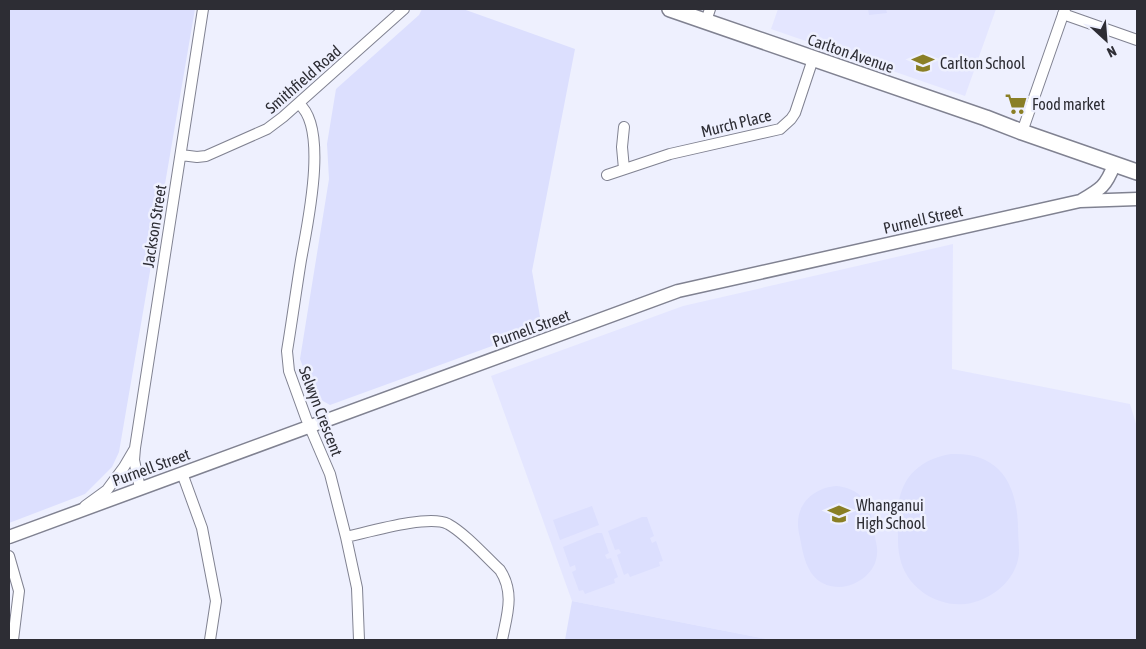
<svg xmlns="http://www.w3.org/2000/svg" width="1146" height="649" font-family="'Asap Condensed',sans-serif">
<style>
.built{fill:#e4e6ff}
.green{fill:#dcdffe}
.lines{fill:none;stroke-linecap:round;stroke-linejoin:round}
.minor-casing{stroke:#808291;stroke-width:12}
.major-casing{stroke:#808291;stroke-width:15}
.highway-casing{stroke:#808291;stroke-width:18}
.minor{stroke:#fff;stroke-width:10}
.major{stroke:#fff;stroke-width:12}
.highway{stroke:#fff;stroke-width:15}
.labels{text-anchor:middle;dominant-baseline:central;stroke-width:5;stroke-linejoin:round;paint-order:stroke}
.street-label{font-size:16px;fill:#2d2d34;stroke:#eef0fe}
.poi-label{font-size:16px;fill:#2d2d34;stroke:#eef0fe;text-anchor:start}
</style>
<rect width="100%" height="100%" fill="#eef0fe"/>
<path class="built" d="M 778,9 L 996,9 L 965,96 L 771,29 Z
M 953,244 L 952,369 L 1130,404 L 1137,427 L 1137,640 L 772,640 L 572,601 L 491,376 L 683,306 Z"/>
<path class="green" d="M 9,9 L 195,9 L 119,452 L 112,467 L 85,494 L 9,523 Z
M 422,9 L 463,9 L 575,49 L 532,271 L 542,328 L 330,405 L 314,396 L 300,359 L 329,179 L 327,144 L 336,89 L 419,15 Z
M 868,9 L 886,9 L 887,13 L 869,15 Z
M 951,454 C 999,452 1017,483 1018,527 C 1018,535 1019,544 1019,553 C 1017,580 991,601 965,604 C 936,607 906,587 900,558 C 898,551 898,543 898,535 C 894,494 905,462 951,454 Z
M 837,486 C 865,490 871,506 874,532 C 875,539 878,547 877,554 C 876,572 858,586 840,587 C 813,587 805,566 801,543 C 800,537 798,531 798,525 C 797,502 816,487 837,486 Z
M 592,506 L 599,525 L 560,540 L 553,520 Z
M 642,517 L 647,517 L 654,536 L 650,538 L 652,543 L 656,541 L 663,561 L 659,562 L 660,566 L 630,577 L 628,573 L 624,575 L 617,555 L 621,553 L 619,549 L 615,550 L 608,531 Z
M 597,533 L 602,533 L 609,553 L 605,555 L 607,559 L 611,558 L 618,577 L 614,579 L 615,583 L 585,594 L 583,590 L 579,591 L 572,572 L 576,570 L 575,565 L 570,567 L 563,547 Z
M 572,601 L 772,640 L 565,640 Z"/>
<g class="lines">
<g class="minor-casing">
<path id="minor" d="M 1063,14 L 1137,40
M 706,21 L 710,9
M 299,104 C 329,128 307,226 301,260 C 296,291 292,321 287,351 L 289,371 L 306,418 L 330,474 L 346,537 L 357,588 L 359,640
M 624,127 L 622,147 L 624,169
M 1022,132 L 1065,9
M 181,155 L 197,157 L 206,156 L 267,129 L 283,117 L 404,9
M 607,175 L 670,154 L 780,129 L 791,119 L 795,113 L 813,59
M 182,473 L 202,528 L 216,601 L 210,640
M 140,488 L 134,460 L 135,448 L 203,9
M 85,506 L 107,490 L 124,467 L 134,450
M 346,537 C 369,532 429,514 448,524 C 466,534 485,556 500,570 C 515,593 507,615 502,640
M 9,556 L 19,591 L 13,640"/>
</g>
<g class="major-casing">
<path id="major" d="M 1082,200 C 1101,189 1106,186 1114,165
M 9,537 L 678,291 L 1080,201 L 1137,199"/>
</g>
<g class="highway-casing">
<path id="highway" d="M 670,9 L 986,118 L 1022,132 L 1137,172"/>
</g>
<use href="#minor" class="minor"/>
<use href="#major" class="major"/>
<use href="#highway" class="highway"/>
</g>
<defs>
<g id="school-bare" transform="scale(1.725)"><path d="M0-5L7-2L0 1L-7-2ZM-4 1L0 2.5L4 1V4Q0 6-4 4Z" fill="#8a7f25" stroke="#eef0fe" stroke-width="2.5" paint-order="stroke"/></g>
<g id="supermarket-bare" transform="scale(1.725)"><path d="M-6-5.5h2.5l.6 2H6L4.5 2H-2.5L-4.4-4H-6ZM-1.5 3.2a1.3 1.3 0 1 0 .1 0ZM3 3.2a1.3 1.3 0 1 0 .1 0Z" fill="#8a7f25" stroke="#eef0fe" stroke-width="2.5" paint-order="stroke"/></g>
</defs>
<g fill-rule="evenodd">
<use href="#school-bare" x="923" y="63"/>
<use href="#supermarket-bare" x="1016" y="104"/>
<use href="#school-bare" x="839" y="514"/>
</g>
<g class="labels">
<g class="street-label">
<text transform="translate(851 53) rotate(19)">Carlton Avenue</text>
<text transform="translate(303 79) rotate(-41)">Smithfield Road</text>
<text transform="translate(736 123) rotate(-14)">Murch Place</text>
<text transform="translate(923 219) rotate(-13)">Purnell Street</text>
<text transform="translate(154 226) rotate(-81)">Jackson Street</text>
<text transform="translate(531 328) rotate(-20)">Purnell Street</text>
<text transform="translate(321 411) rotate(69)">Selwyn Crescent</text>
<text transform="translate(151 467) rotate(-20)">Purnell Street</text>
</g>
<g class="poi-label">
<text x="940" y="63">Carlton School</text>
<text x="1032" y="104">Food market</text>
<text x="856" y="505">Whanganui<tspan x="856" dy="18">High School</tspan></text>
</g>
</g>
<rect width="1146" height="649" fill="none" stroke="#2d2d34" stroke-width="20"/>
<g transform="translate(1106 40) rotate(154)" stroke="#eef0fe" stroke-width="4" paint-order="stroke">
<path d="M0-4L9 19L0 12L-9 19Z" fill="#2d2d34"/>
<text y="-8" font-size="14" font-weight="bold" text-anchor="middle" fill="#2d2d34">N</text>
</g>
</svg>
